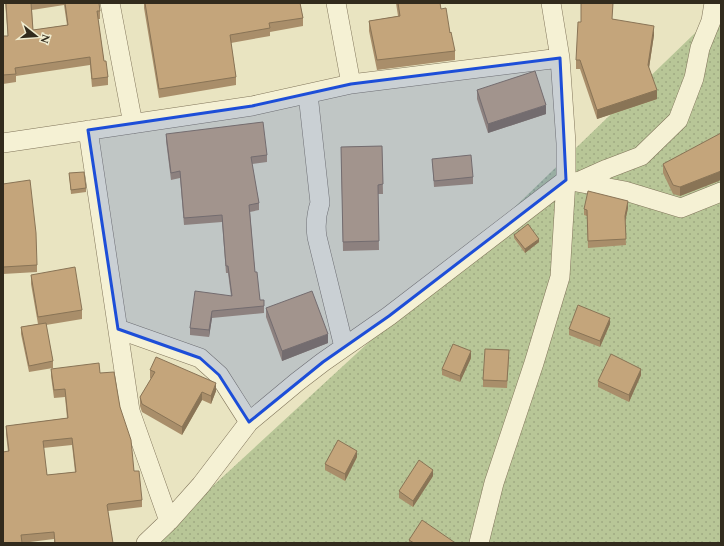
<svg xmlns="http://www.w3.org/2000/svg" width="724" height="546" font-family="Spectral,serif">
<style>
.grass{fill:url(#grass-dots)}
.lines{fill:none;stroke-linecap:round;stroke-linejoin:round}
.street-casing{stroke:#81755b;stroke-width:20}
.street{stroke:#f5f1d4;stroke-width:19}
.wall{fill:#a98e6a;fill-rule:evenodd}
.shaded-wall{fill:#897456}
.building{fill:#c4a57b;stroke:#897456;fill-rule:evenodd}
.marked{fill:#1d4ed8;fill-opacity:0.2;stroke:#1d4ed8;stroke-width:3;stroke-linejoin:round}
</style>
<defs>
<pattern id="grass-dots" width="8" height="8" patternUnits="userSpaceOnUse"><rect width="8" height="8" fill="#b8c697"/><path d="M2 2h.1M6 6h.1" fill="none" stroke="#9faa82" stroke-width="1.8" stroke-linecap="round"/></pattern>
</defs>
<rect width="100%" height="100%" fill="#e9e4c1"/>
<path class="grass" d="M 721,8 L 721,543 L 151,543 L 495,226 Z"/>
<g class="lines">
<g class="street-casing">
<path id="street" d="M 110,3 L 133,124
M 336,3 L 351,84
M 308,94 L 320,203 C 316,215 315,224 317,237 L 344,347
M 88,130 L 130,411 L 169,521
M 3,143 L 252,106 L 351,84 L 560,58
M 578,182 L 607,169 L 641,156 L 678,120 L 694,78 L 700,48 L 711,21 L 714,3
M 118,329 L 200,358 L 219,375 L 249,422
M 146,543 L 169,521 L 201,485 L 249,422 L 297,382 L 323,362 L 389,316 L 566,180 L 625,191 L 681,208 L 721,192
M 479,543 L 494,483 L 534,363 L 560,277 L 566,180 L 566,143 L 560,58 L 551,3"/>
</g>
<use href="#street" class="street"/>
</g>
<path class="wall" d="M 5,3 L 99,3 L 100,11 L 100,19 L 98,19 L 104,61 L 108,77 L 108,85 L 92,87 L 90,65 L 16,76 L 16,82 L 3,84 L 3,37 L 8,36 ZM 64,5 L 67,25 L 33,30 L 32,10 Z
M 144,3 L 300,3 L 303,18 L 303,26 L 270,32 L 270,36 L 231,43 L 236,77 L 236,85 L 159,98 L 144,8 Z
M 396,3 L 440,3 L 441,9 L 450,33 L 455,51 L 455,60 L 377,70 L 369,31 L 369,21 L 398,16 Z
M 613,19 L 654,35 L 649,68 L 657,99 L 597,119 L 580,69 L 576,69 L 576,60 Z
M 477,90 L 546,114 L 488,133 L 477,99 Z
M 166,134 L 267,155 L 267,162 L 252,164 L 259,203 L 259,210 L 250,212 L 255,272 L 260,300 L 264,300 L 264,313 L 212,318 L 209,337 L 190,335 L 190,328 L 231,296 L 228,273 L 226,273 L 222,222 L 184,225 L 180,178 L 171,180 L 166,141 Z
M 382,146 L 383,194 L 378,194 L 379,250 L 343,251 L 341,147 Z
M 432,159 L 473,177 L 473,184 L 434,187 Z
M 663,164 L 719,181 L 680,196 L 673,194 L 663,173 Z
M 69,173 L 86,188 L 86,192 L 71,194 Z
M 3,184 L 37,265 L 37,272 L 3,274 Z
M 628,208 L 625,221 L 626,245 L 588,248 L 587,216 L 584,215 L 584,209 Z
M 514,235 L 539,242 L 525,253 L 514,238 Z
M 31,275 L 82,310 L 82,319 L 46,325 L 53,361 L 53,368 L 29,372 L 21,334 L 21,327 L 38,324 L 31,284 Z
M 266,308 L 328,343 L 282,361 L 266,317 Z
M 610,324 L 600,347 L 569,335 L 569,329 Z
M 509,357 L 507,388 L 483,387 L 483,380 Z
M 471,358 L 460,382 L 442,375 L 442,369 Z
M 51,369 L 100,373 L 120,407 L 134,471 L 142,500 L 142,507 L 108,511 L 113,543 L 54,543 L 54,539 L 22,543 L 8,452 L 6,434 L 6,426 L 67,418 L 65,397 L 54,398 L 51,376 ZM 72,445 L 75,472 L 47,475 L 43,448 Z
M 150,370 L 216,391 L 211,404 L 202,400 L 182,435 L 142,412 L 140,406 L 140,397 L 151,379 L 150,378 Z
M 641,375 L 629,402 L 598,387 L 598,381 Z
M 357,457 L 345,481 L 325,470 L 325,464 Z
M 433,476 L 413,507 L 399,498 L 399,491 Z
M 409,540 L 454,543 L 409,543 Z"/>
<path class="shaded-wall" d="M 654,26 L 654,35 L 648,74 L 648,65 Z
M 657,90 L 657,99 L 597,119 L 597,110 Z
M 546,105 L 546,114 L 488,133 L 488,124 Z
M 721,171 L 721,180 L 680,196 L 680,187 Z
M 628,201 L 628,208 L 625,222 L 625,216 Z
M 539,239 L 539,242 L 525,253 L 525,249 Z
M 212,311 L 212,318 L 209,337 L 209,330 Z
M 610,318 L 610,324 L 600,347 L 600,341 Z
M 328,334 L 328,343 L 282,361 L 282,351 Z
M 471,351 L 471,358 L 460,382 L 460,376 Z
M 641,369 L 641,375 L 629,402 L 629,395 Z
M 216,383 L 216,391 L 211,404 L 211,396 Z
M 202,392 L 202,400 L 182,435 L 182,427 Z
M 357,451 L 357,457 L 345,481 L 345,474 Z
M 433,470 L 433,476 L 413,507 L 413,501 Z"/>
<path class="building" d="M 6,3 L 31,3 L 33,30 L 68,25 L 65,3 L 99,3 L 100,11 L 97,11 L 104,61 L 106,61 L 108,77 L 92,79 L 90,57 L 15,68 L 16,74 L 3,75 L 3,36 L 8,36 Z
M 145,3 L 300,3 L 303,18 L 269,23 L 270,28 L 230,35 L 236,77 L 159,89 Z
M 398,3 L 440,3 L 441,9 L 446,8 L 450,33 L 451,32 L 455,51 L 377,60 L 369,21 L 400,16 Z
M 581,3 L 613,3 L 612,19 L 654,26 L 648,65 L 657,90 L 597,110 L 580,60 L 576,60 L 578,22 L 581,22 Z
M 535,71 L 546,105 L 488,124 L 477,90 Z
M 263,122 L 267,155 L 251,157 L 259,203 L 249,205 L 255,272 L 257,272 L 260,300 L 264,300 L 264,306 L 212,311 L 209,330 L 190,328 L 195,291 L 232,296 L 228,266 L 226,266 L 222,215 L 184,218 L 180,171 L 171,173 L 166,134 Z
M 721,133 L 721,171 L 680,187 L 673,185 L 663,164 Z
M 382,146 L 383,184 L 378,185 L 379,241 L 343,242 L 341,147 Z
M 471,155 L 473,177 L 434,181 L 432,159 Z
M 84,172 L 86,188 L 71,190 L 69,173 Z
M 30,180 L 36,233 L 37,265 L 3,267 L 3,184 Z
M 588,191 L 628,201 L 625,216 L 626,239 L 588,241 L 587,210 L 584,209 Z
M 528,224 L 539,239 L 525,249 L 514,235 Z
M 75,267 L 82,310 L 38,317 L 31,275 Z
M 312,291 L 328,334 L 282,351 L 266,308 Z
M 578,305 L 610,318 L 600,341 L 569,329 Z
M 46,323 L 53,361 L 29,366 L 21,327 Z
M 453,344 L 471,351 L 460,376 L 442,369 Z
M 485,349 L 509,350 L 507,381 L 483,380 Z
M 611,354 L 641,369 L 629,395 L 598,381 Z
M 156,357 L 216,383 L 211,396 L 202,392 L 182,427 L 142,404 L 140,397 L 155,372 L 150,370 Z
M 99,363 L 100,373 L 114,372 L 120,407 L 131,440 L 134,471 L 139,471 L 142,500 L 108,504 L 107,505 L 113,543 L 55,543 L 54,532 L 21,535 L 22,543 L 3,543 L 3,452 L 9,451 L 6,426 L 68,418 L 65,389 L 54,390 L 51,369 ZM 72,438 L 76,472 L 47,475 L 43,441 Z
M 338,440 L 357,451 L 345,474 L 325,464 Z
M 419,460 L 433,470 L 413,501 L 399,491 Z
M 422,520 L 454,542 L 453,543 L 414,543 L 409,540 Z"/>
<path class="marked" d="M 560,58 L 566,180 L 389,316 L 323,362 L 249,422 L 219,375 L 200,358 L 118,329 L 88,130 L 252,106 L 351,84 Z"/>
<rect width="724" height="546" fill="none" stroke="#322b1d" stroke-width="8"/>
<g transform="translate(36 36) rotate(107)" stroke="#f1edd0" stroke-width="3" paint-order="stroke">
<path d="M0-3L7 15L0 10L-7 15Z" fill="#322b1d"/>
<text y="-6" font-size="11" font-weight="bold" text-anchor="middle" fill="#322b1d">N</text>
</g>
</svg>
